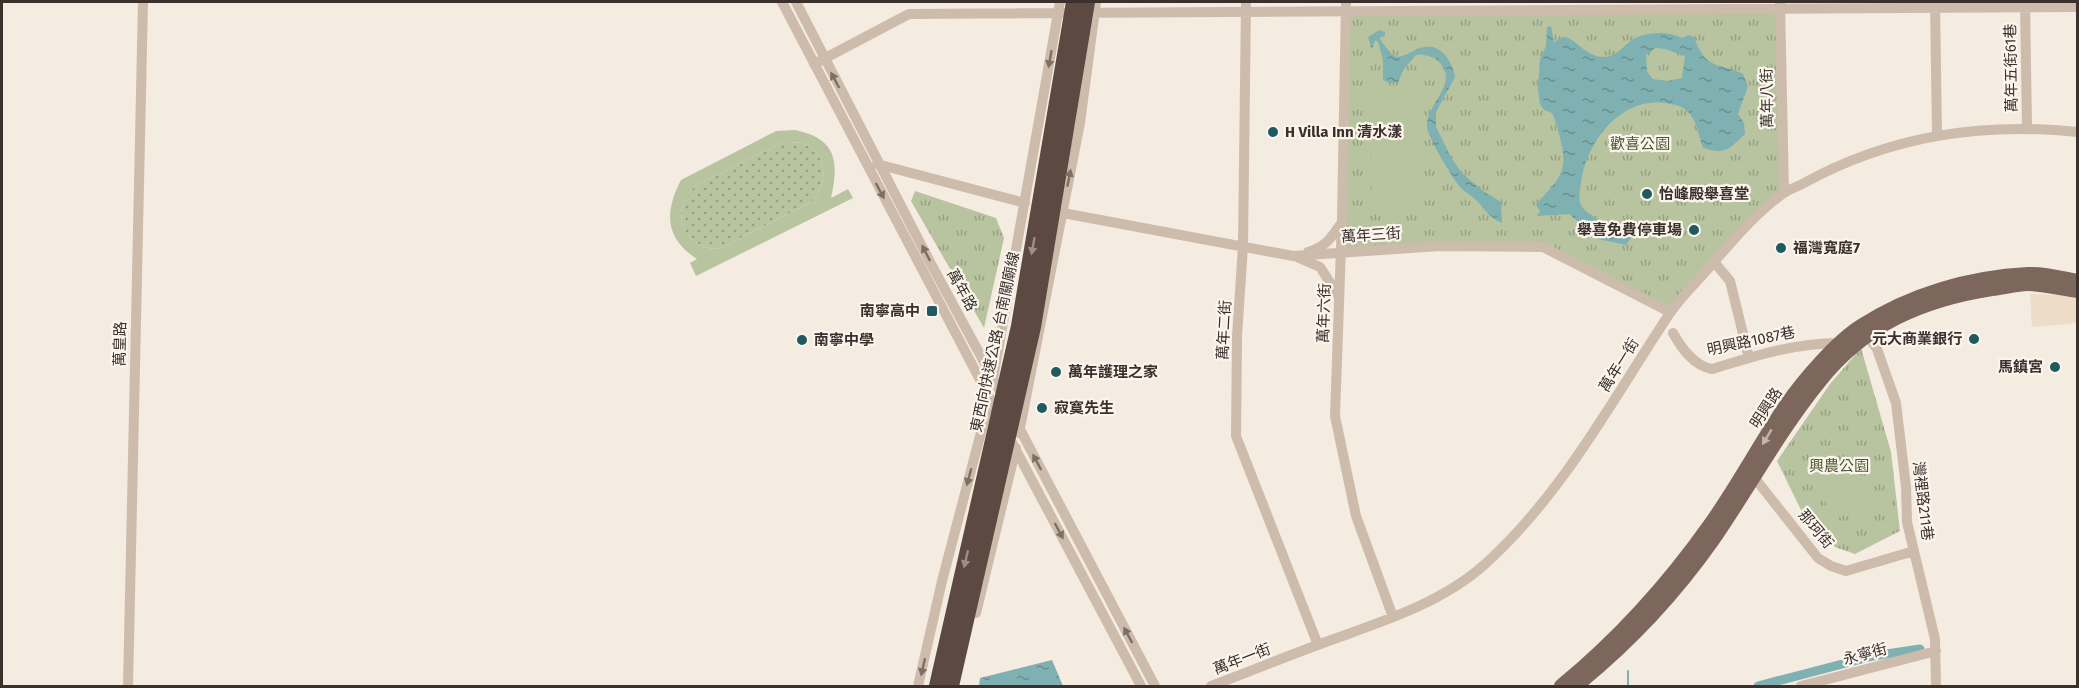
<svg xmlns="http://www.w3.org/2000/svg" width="2079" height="688" font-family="'Fira Sans','Noto Sans TC',sans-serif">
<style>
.grass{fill:url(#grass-dots)}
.park{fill:url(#park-tufts)}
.pitch{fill:#b8c4a0;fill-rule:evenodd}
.plaza{fill:#ecdcc8}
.water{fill:url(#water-ripples);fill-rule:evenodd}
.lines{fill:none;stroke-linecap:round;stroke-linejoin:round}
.stream{stroke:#7fb0b2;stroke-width:2}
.canal{stroke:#7fb0b2;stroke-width:9}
.minor{stroke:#cdbbac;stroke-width:10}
.major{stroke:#7d675c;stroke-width:14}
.highway{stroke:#5c4a42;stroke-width:16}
.oneway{fill:#7d6f65}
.oneway2{fill:#9c8e87}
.oneway3{fill:#c2b5ac}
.poi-dot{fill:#1f5a5e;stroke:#fbf5ee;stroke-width:2}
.labels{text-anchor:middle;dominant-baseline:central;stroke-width:4.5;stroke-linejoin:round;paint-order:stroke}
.street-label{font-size:15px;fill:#3b302b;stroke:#fbf5ee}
.poi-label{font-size:15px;font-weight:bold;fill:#3b302b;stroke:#fbf5ee;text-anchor:start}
.park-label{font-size:15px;fill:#4a5a2e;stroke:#fbf5ee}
</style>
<defs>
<pattern id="grass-dots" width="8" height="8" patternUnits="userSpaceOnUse" patternTransform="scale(1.5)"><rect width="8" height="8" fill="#b8c4a0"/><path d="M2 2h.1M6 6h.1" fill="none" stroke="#97a083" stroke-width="1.8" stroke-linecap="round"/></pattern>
<pattern id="park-tufts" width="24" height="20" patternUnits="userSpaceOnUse" patternTransform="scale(1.5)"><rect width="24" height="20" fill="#b8c4a0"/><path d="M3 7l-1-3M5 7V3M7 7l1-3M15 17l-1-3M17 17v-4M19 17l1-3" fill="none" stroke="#97a083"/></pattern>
<pattern id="water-ripples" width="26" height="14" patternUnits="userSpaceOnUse" patternTransform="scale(1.5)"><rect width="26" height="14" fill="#7fb0b2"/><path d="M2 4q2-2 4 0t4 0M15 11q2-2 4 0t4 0" fill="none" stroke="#699091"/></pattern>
</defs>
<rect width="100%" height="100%" fill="#f4ebe1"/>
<path class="grass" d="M 783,142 C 789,142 796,142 802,143 C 829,152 828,184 812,202 C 790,213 768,224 746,235 C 738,239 730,245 721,248 C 705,252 686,239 682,223 C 679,209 685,196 695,186 Z"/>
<path class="park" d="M 1781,9 L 1784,193 L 1670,312 L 1543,247 L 1341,252 L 1346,12 Z
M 915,191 L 996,218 L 1004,238 L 984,328 L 911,201 Z
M 1861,348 L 1891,452 L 1900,531 L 1855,554 L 1835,547 L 1801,510 L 1777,461 L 1830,384 Z"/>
<path class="pitch" d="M 1418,90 L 1420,210 L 1372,211 L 1370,91 Z
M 795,130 C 837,139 839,161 831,198 L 848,189 L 853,198 L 696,276 L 690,263 L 697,259 C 665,238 664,213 681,180 L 776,131 ZM 783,142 C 789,142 796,142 802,143 C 829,152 828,184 812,202 C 790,213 768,224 746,235 C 738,239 730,245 721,248 C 705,252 686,239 682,223 C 679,209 685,196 695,186 Z
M 1855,462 L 1870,506 L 1832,520 L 1816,476 Z"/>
<path class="plaza" d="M 2030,294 L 2061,295 L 2077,299 L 2077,323 L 2032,327 Z"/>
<path class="water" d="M 1551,26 L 1554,42 C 1558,41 1562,36 1566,37 C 1576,40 1586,56 1603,57 C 1618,57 1624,44 1635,38 C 1649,32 1668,31 1682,38 L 1689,35 L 1694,37 C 1706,71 1718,62 1743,74 L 1748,86 L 1738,114 L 1744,123 L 1745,134 C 1729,149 1726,155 1703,148 C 1699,137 1697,123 1690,114 C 1684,107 1678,105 1670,104 C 1623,94 1587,140 1581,183 C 1580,189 1578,199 1581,205 C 1588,218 1619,228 1632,236 L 1626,245 L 1598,239 L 1569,214 L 1537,216 L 1540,211 L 1536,205 C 1553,183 1568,177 1562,146 C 1559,134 1557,124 1552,113 L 1544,110 L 1540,104 L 1538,90 L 1540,59 L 1546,46 L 1547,27 ZM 1656,48 L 1665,49 L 1685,56 L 1682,78 L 1668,81 L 1653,79 L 1647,72 L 1646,55 Z
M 1379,30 L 1385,32 L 1385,36 L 1379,38 L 1391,54 L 1397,57 C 1407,56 1414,49 1424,47 C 1441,43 1453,63 1455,77 L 1436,112 L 1436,127 L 1452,159 L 1462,173 L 1483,191 L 1501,202 L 1502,223 C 1490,218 1486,211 1478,202 C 1473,196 1465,193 1460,187 C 1452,177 1428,138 1427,127 C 1425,105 1458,85 1441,64 C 1434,56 1425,54 1416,55 L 1404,69 L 1398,82 L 1390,83 L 1383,80 L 1383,59 L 1378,42 L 1375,40 L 1373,47 L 1371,48 L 1368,37 Z
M 1052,660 L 1063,686 L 979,686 L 980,678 Z"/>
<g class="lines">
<path class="stream" d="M 1628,671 L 1628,686"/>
<path class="canal" d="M 1758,686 L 1873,656 L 1920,649"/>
<path class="minor" d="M 782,2 L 999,416
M 796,2 L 930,262 L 1003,397
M 1246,2 L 1243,246 L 1237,337 L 1236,436 L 1318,645
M 1346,2 L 1342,220 L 1335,416 L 1356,516 L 1393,617
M 1780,2 L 1784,193
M 1935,2 L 1937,135
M 2025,2 L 2027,128
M 814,64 L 909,14 L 2078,7
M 877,164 L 1025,203
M 1063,213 L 1293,256 L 1440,246 L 1543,247 L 1670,312
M 1308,252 C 1326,247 1332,237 1342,222
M 1299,258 L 1320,267 L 1338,295
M 1714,262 L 1730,281 L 1749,358
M 1864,331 L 1877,349 L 1896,403 L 1906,487 L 1907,522 L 1935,639 L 1936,686
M 1673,333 C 1682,349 1694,366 1712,369 C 1754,356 1795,343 1839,343 L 1842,345
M 993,379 L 1060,2
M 1013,416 L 1155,686
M 1019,433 L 1080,123 L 1096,2
M 1008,435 L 1141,686
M 1750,472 L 1818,558 L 1831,566 L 1846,571 L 1914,551
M 976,613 L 1016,448
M 128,686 L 143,2
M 918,686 L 942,581 L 990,398
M 1211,686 C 1248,672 1285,657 1323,643 C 1377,623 1439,605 1484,565 C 1562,495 1611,402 1668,316 C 1679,299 1694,285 1707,270 C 1730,244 1755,213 1784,193 C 1790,189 1797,187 1804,183 C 1890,136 1980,122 2078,132
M 1801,686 L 1936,651"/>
<path class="major" d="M 1561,686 C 1618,639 1668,584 1711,523 C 1738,485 1760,443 1786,405 C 1803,380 1837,341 1861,326 C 1910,294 1970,277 2028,274 C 2044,273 2062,278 2078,281
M 1576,686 C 1627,645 1675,594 1713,540 C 1749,488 1780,430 1820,381 C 1865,325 1921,300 1992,289 C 2003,288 2016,284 2028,284 C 2044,284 2061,289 2078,291"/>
<path class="highway" d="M 937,686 L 1019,326 L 1074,2
M 951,686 L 1033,327 L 1087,2"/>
</g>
<defs><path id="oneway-solid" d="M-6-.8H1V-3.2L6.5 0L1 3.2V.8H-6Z" transform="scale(1.5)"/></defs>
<g class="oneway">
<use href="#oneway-solid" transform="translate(1050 59) rotate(100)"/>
<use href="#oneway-solid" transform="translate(835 80) rotate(-118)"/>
<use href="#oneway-solid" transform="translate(1069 178) rotate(-79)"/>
<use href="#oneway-solid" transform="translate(880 191) rotate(62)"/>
<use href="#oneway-solid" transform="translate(926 253) rotate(-117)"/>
<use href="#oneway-solid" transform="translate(1037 462) rotate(-118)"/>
<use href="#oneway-solid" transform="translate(969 477) rotate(105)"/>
<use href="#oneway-solid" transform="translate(1059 531) rotate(62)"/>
<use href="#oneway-solid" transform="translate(1128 635) rotate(-118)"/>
<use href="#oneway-solid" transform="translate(923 667) rotate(103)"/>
</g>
<g class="oneway2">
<use href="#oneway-solid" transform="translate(1033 246) rotate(100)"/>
<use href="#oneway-solid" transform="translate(966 559) rotate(103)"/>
</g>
<use class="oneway3" href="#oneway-solid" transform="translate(1767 437) rotate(121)"/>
<g class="poi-dot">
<circle cx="1273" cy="132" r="6"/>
<circle cx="1647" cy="194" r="6"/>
<circle cx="1694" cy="230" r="6"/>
<circle cx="1781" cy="248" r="6"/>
<rect x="926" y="305" width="12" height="12" rx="3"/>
<circle cx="1974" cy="339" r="6"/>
<circle cx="802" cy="340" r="6"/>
<circle cx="2055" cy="367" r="6"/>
<circle cx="1056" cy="372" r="6"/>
<circle cx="1042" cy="408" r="6"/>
</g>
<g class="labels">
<g class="street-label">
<text transform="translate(2011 68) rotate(-91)">萬年五街61巷</text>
<text transform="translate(1767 98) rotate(-91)">萬年八街</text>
<text transform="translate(1371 235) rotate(-4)">萬年三街</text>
<text transform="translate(962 290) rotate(61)">萬年路</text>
<text transform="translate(1324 313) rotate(-88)">萬年六街</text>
<text transform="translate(1224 330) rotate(-87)">萬年二街</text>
<text transform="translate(1751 341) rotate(-12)">明興路1087巷</text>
<text transform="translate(995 342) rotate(-78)">東西向快速公路 台南關廟線</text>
<text transform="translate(120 344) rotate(-89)">萬皇路</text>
<text transform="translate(1619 365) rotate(-58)">萬年一街</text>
<text transform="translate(1766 408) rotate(-57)">明興路</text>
<text transform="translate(1923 501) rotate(83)">灣裡路211巷</text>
<text transform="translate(1816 529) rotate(50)">那珂街</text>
<text transform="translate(1865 654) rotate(-15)">永寧街</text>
<text transform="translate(1242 659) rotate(-21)">萬年一街</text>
</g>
<g class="poi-label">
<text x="1285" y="132">H Villa Inn 清水漾</text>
<text x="1659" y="194">怡峰殿舉喜堂</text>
<text x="1682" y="230" text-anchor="end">舉喜免費停車場</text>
<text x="1793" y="248">福灣寬庭7</text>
<text x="920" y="311" text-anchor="end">南寧高中</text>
<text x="1962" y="339" text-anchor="end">元大商業銀行</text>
<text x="814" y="340">南寧中學</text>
<text x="2043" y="367" text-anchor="end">馬鎮宮</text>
<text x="1068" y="372">萬年護理之家</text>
<text x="1054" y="408">寂寞先生</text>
</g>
<g class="park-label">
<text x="1640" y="144">歡喜公園</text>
<text x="1839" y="466">興農公園</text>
</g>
</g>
<rect width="2079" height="688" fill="none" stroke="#3b302b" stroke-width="6"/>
</svg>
